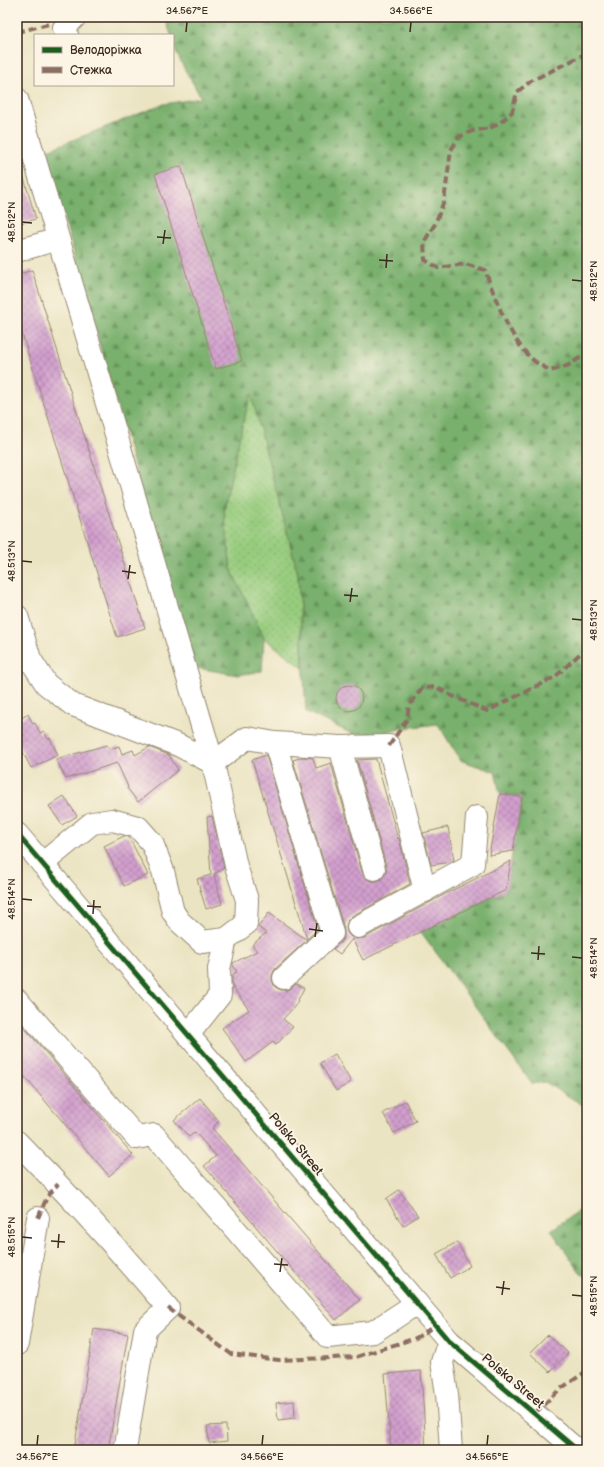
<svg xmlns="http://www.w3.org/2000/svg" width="604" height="1467" font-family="'Balsamiq Sans',sans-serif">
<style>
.grass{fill:url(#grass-dots);stroke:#697b4e}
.forest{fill:url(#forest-firs);stroke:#5a6d46}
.building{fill:url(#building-cross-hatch)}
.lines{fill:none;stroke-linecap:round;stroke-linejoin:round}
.minor-casing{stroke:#938770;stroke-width:24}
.minor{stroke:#fff;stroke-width:22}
.quiet{stroke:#8d6e63;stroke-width:4;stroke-dasharray:8 4;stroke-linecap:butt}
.cycleway-casing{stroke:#fcf5e5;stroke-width:8}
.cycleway{stroke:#1b5e20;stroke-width:5}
.ticks{fill:none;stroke:#3b2a1e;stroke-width:1.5}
.labels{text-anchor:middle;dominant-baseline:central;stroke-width:3.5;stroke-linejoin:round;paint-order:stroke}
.street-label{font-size:13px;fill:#3b2a1e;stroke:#fcf5e5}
.neatline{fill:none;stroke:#3b2a1e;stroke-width:1.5}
.ticks-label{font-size:10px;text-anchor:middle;fill:#3b2a1e}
</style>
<defs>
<pattern id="grass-dots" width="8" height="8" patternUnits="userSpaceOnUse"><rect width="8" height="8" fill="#97cc7e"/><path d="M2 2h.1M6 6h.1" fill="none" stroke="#83af6c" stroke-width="1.8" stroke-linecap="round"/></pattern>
<pattern id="forest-firs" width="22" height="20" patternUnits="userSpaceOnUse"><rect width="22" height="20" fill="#79b06d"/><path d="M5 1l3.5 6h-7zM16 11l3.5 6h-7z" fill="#648f59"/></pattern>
<pattern id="building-cross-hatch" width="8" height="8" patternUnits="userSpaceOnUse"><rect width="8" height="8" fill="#d29fce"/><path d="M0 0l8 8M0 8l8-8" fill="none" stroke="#ac82a7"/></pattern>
</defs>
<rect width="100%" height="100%" fill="#fcf5e5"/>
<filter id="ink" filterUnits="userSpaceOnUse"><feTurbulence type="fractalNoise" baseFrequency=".025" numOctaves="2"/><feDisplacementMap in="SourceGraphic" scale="8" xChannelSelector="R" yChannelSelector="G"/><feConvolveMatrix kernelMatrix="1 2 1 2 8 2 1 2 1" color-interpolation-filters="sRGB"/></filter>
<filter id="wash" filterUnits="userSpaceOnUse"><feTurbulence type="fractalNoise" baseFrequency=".012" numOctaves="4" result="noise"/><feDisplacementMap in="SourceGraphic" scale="16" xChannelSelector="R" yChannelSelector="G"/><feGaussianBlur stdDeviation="0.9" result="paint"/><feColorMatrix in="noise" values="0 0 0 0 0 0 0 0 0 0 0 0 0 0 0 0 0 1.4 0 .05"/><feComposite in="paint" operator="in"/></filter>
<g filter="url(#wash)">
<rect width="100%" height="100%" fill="#ebe4c2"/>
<path class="grass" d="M 251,393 L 298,574 L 303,668 L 264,638 L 231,569 L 224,509 L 242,426 Z"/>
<path class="forest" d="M 165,17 L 587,17 L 587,1109 L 586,1107 L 545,1082 L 532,1084 L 421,932 L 506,890 L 522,797 L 500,794 L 495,772 L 460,760 L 438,724 L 396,729 L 365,740 L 306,712 L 298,574 L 251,394 L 242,426 L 224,509 L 231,569 L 264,638 L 262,671 L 238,675 L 191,667 L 45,151 L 164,104 L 201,98 C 192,79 173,56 173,35 L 171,35 Z
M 587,1205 L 587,1277 L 580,1272 L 551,1230 Z"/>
<g id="blocks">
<path class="building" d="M 181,166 L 242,361 L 216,369 L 155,174 Z
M 21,168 L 36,219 L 17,224 L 17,169 Z
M 32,270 L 145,628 L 117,637 L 17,318 L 17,275 Z
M336 698a13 13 0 1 1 26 0a13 13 0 1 1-26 0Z
M 28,714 L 33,724 L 35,723 L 40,733 L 44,731 L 48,739 L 50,738 L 58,755 L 31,768 L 17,741 L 17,721 Z
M 107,745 L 110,749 L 119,746 L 122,754 L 133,750 L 135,755 L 149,747 L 169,755 L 178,770 L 138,802 L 127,788 L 128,787 L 117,763 L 66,779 L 56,759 Z
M 266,755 L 318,929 L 307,939 L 252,760 Z
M 303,757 L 313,758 L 316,768 L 331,763 L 362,872 L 366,878 L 371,881 L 378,881 L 383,877 L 386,872 L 386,866 L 357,760 L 376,759 L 398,839 L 399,838 L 410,884 L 352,916 L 348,920 L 346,926 L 347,933 L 351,937 L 357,939 L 364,938 L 447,893 L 511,861 L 506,890 L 363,960 L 352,939 L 340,954 L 333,949 L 341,942 L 344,937 L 344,929 L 293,760 Z
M 500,794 L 522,797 L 513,851 L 489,855 Z
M 64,796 L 77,816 L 62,825 L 49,806 Z
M 212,816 L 224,868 L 214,874 L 222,904 L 206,909 L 197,879 L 211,875 L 207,817 Z
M 448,827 L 454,860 L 451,862 L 431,865 L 423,833 Z
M 124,836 L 129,837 L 148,875 L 124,886 L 104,846 Z
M 269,913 L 307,940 L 275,969 L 272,975 L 272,981 L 275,987 L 281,990 L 287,990 L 296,984 L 304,988 L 295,1006 L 283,1019 L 293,1027 L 276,1045 L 273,1042 L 246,1062 L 222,1028 L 249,1010 L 232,986 L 232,975 L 237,972 L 233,965 L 233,963 L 257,951 L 252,945 L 266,933 L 258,927 Z
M 17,1019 L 133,1155 L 109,1176 L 17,1068 Z
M 335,1054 L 351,1082 L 336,1091 L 320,1063 Z
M 200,1098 L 219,1121 L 212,1128 L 360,1300 L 336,1320 L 204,1166 L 216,1156 L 195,1132 L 189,1137 L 174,1120 Z
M 405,1101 L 416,1121 L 394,1133 L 383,1113 Z
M 399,1190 L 418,1216 L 403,1226 L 386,1199 Z
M 457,1242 L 470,1266 L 450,1278 L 436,1254 Z
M 94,1329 L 128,1334 L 108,1450 L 74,1450 Z
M 548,1335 L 568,1353 L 550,1372 L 530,1353 Z
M 421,1371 L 426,1450 L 391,1450 L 385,1374 Z
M 294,1401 L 295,1418 L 278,1420 L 276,1403 Z
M 226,1425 L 227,1441 L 209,1443 L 207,1426 Z"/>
</g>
</g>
<g filter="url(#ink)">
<use href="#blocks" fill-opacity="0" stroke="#938770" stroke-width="1"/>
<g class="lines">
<g class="minor-casing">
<path id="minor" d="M 67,35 L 64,28 L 75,17
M 17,99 L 213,763
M 17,251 L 58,239
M 17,616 L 30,659 L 46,684 L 73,705 L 178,745 L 213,763
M 275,743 L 340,747 L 374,869
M 340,747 L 389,746 L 425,891
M 17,834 L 449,1341 L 577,1450
M 42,864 L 92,823 L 112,820 L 138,827 L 152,843 L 163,871 L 173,912 L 180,922 L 202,942 L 226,939 L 246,924 L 247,900 L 236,866 L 213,763 L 247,738 L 275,743 L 332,933 L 284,978
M 358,927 L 473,864 L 477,817
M 17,1000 L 137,1138 L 154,1135 L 328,1337 L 373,1332 L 417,1303
M 188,1035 L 220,995 L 219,969 L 226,939
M 17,1142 C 69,1195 120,1251 168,1308 L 145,1330 L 125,1450
M 449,1341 L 442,1362 L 447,1394 L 451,1450
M 17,1344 L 38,1218"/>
</g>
<use href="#minor" class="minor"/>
<path class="quiet" d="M 17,32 L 49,24
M 587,53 L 531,81 L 517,92 L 512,112 L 500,123 L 490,128 L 472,131 L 459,137 L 451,150 L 444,201 L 435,224 L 424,242 L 425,260 L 438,268 L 465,264 L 485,270 C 496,300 509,338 532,359 C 537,364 545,367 550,371 L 567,366 L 586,354 L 587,354
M 389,746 L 407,719 L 409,706 L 422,688 L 436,687 L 450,695 L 487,711 L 555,677 L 587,647
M 38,1218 L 47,1197 L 58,1184
M 168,1308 L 231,1354 L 279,1360 L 356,1357 L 416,1338 L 436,1325
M 535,1413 L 560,1389 L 587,1371"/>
<g class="cycleway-casing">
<path id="cycleway" d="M 17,834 L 449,1341 L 577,1450"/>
</g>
<use href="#cycleway" class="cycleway"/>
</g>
</g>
<path class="ticks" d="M 186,32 L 187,22M 410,32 L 411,22M 22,222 L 32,223M 157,237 L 171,238M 163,244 L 165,230M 379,260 L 393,261M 386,268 L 387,254M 572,280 L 582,281M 22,561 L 32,562M 122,571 L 136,573M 128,579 L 130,565M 344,595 L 358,596M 350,602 L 352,588M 572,619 L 582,620M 22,899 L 32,900M 87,906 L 101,907M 93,914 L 94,900M 309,929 L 323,931M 315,937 L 317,923M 531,953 L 545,954M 572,957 L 582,958M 538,960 L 539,946M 22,1237 L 32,1238M 51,1241 L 65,1242M 58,1248 L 59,1234M 274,1264 L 288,1265M 280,1272 L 282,1258M 496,1287 L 510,1289M 502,1295 L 504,1281M 572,1295 L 582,1296M 37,1445 L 38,1435M 262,1445 L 263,1435M 487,1445 L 488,1435"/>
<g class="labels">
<g class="street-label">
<text transform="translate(296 1144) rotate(50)">Polska Street</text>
<text transform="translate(513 1381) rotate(40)">Polska Street</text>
</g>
</g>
<rect width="604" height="1467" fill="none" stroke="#fcf5e5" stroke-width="44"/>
<rect x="34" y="34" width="140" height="52" fill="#fcf5e5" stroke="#afa495"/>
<rect x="42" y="47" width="20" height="6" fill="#1b5e20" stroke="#afa495"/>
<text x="70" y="54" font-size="12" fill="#3b2a1e">Велодоріжка</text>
<rect x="42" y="67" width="20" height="6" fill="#8d6e63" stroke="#afa495"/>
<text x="70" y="74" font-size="12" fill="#3b2a1e">Стежка</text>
<rect x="22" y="22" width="560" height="1423" class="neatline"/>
<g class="ticks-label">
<text x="187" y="14">34.567°E</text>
<text x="411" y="14">34.566°E</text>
<text transform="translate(11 222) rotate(-90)" y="4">48.512°N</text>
<text transform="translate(593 281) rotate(-90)" y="4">48.512°N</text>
<text transform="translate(11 561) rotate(-90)" y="4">48.513°N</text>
<text transform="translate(593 620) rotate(-90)" y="4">48.513°N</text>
<text transform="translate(11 899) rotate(-90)" y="4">48.514°N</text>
<text transform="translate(593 958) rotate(-90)" y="4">48.514°N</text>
<text transform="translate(11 1237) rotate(-90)" y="4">48.515°N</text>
<text transform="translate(593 1296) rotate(-90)" y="4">48.515°N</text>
<text x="37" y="1460">34.567°E</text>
<text x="262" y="1460">34.566°E</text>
<text x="487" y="1460">34.565°E</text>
</g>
</svg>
